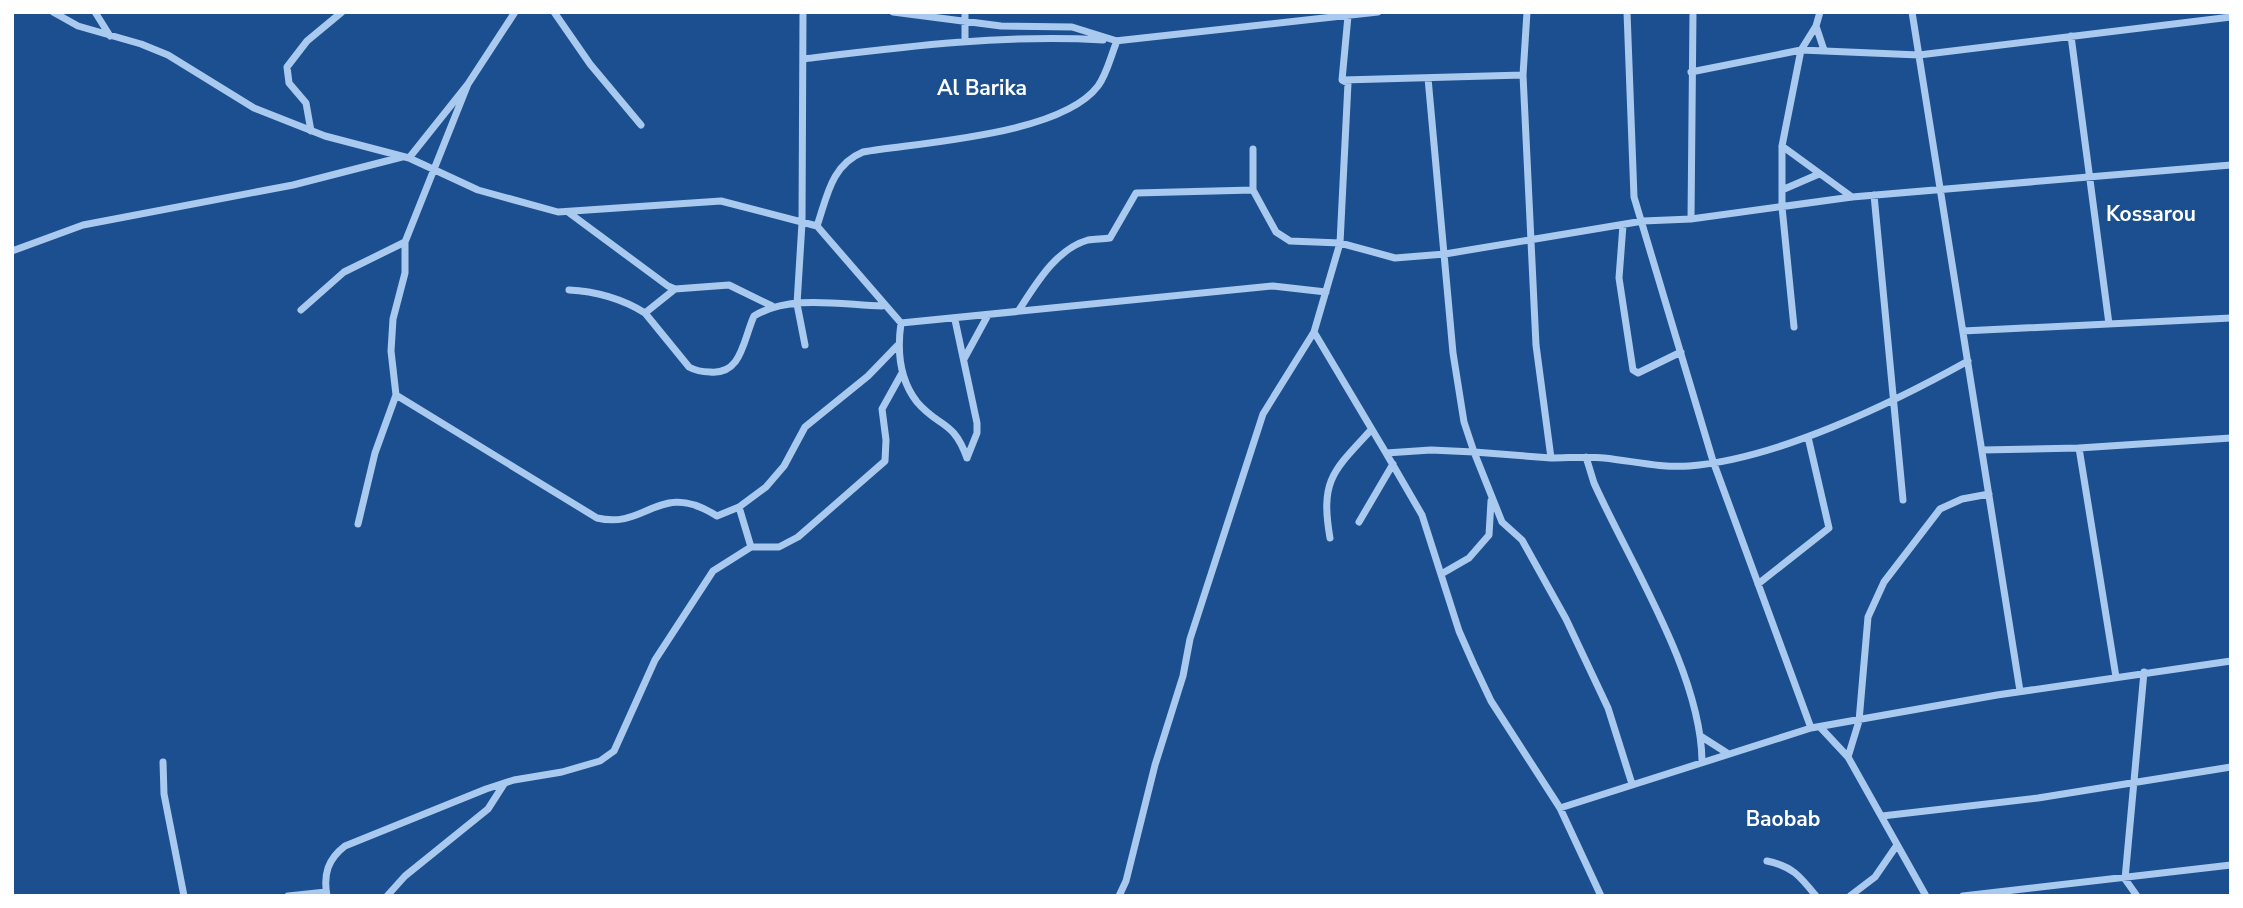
<svg xmlns="http://www.w3.org/2000/svg" width="2243" height="908" font-family="'Nunito Sans',sans-serif">
<style>
.lines{fill:none;stroke-linecap:round;stroke-linejoin:round}
.street{stroke:#a9c9ee;stroke-width:7}
.labels{text-anchor:middle;dominant-baseline:central;stroke-width:5;stroke-linejoin:round;paint-order:stroke}
.neighbourhood-label{font-size:21px;font-weight:bold;fill:#fff;stroke:#1b4f8f}
</style>
<rect width="100%" height="100%" fill="#1b4f8f"/>
<g class="lines">
<path class="street" d="M 53,12 L 78,26 L 141,44 L 168,55 L 254,108 L 325,136 L 409,158 L 478,190 L 558,212 L 721,201 L 817,226 L 901,323 L 1273,286 L 1326,292
M 95,12 L 110,36
M 554,12 L 590,64 L 641,125
M 803,12 L 802,223 L 797,304 L 805,345
M 965,12 L 965,41
M 1527,12 L 1523,75 L 1536,345 L 1551,458 C 1568,458 1587,456 1604,458 C 1633,461 1660,468 1689,466 C 1777,459 1891,404 1968,361
M 1627,12 L 1634,197 L 1713,461 L 1811,728
M 1912,12 L 2020,691
M 1816,26 L 1824,50
M 2071,36 L 2109,324
M 1115,41 L 1378,12
M 803,59 C 902,47 1003,34 1103,40
M 1691,72 L 1801,50 L 1919,55 L 2231,17
M 1428,78 L 1453,353 L 1464,422 L 1474,452 L 1551,458
M 1343,80 L 1523,75
M 311,131 L 306,103 L 289,83 L 287,67 L 307,41 L 342,12
M 1782,146 L 1852,197
M 1253,149 L 1253,190 L 1276,232 L 1290,241 L 1340,243 L 1395,258 L 1445,254 L 1643,221 L 1691,219 L 1852,197 L 2231,165
M 409,158 L 468,84 L 515,12
M 1782,190 L 1819,174
M 1874,195 L 1903,500
M 568,212 L 668,286 L 675,289 L 729,285 L 772,306
M 1691,219 L 1693,12
M 1623,225 L 1619,278 L 1633,370 L 1638,373 L 1681,352
M 817,226 C 827,197 831,165 863,152 C 923,142 1061,135 1098,86 C 1107,74 1111,55 1117,41 L 1072,27 L 1001,26 L 893,12
M 12,251 L 83,225 L 293,185 L 402,157
M 569,290 C 595,291 623,299 645,313 L 689,367 C 696,371 702,372 710,372 C 742,375 743,340 754,316 C 790,294 842,305 882,306
M 301,310 L 344,272 L 405,242 L 468,84
M 1019,310 C 1036,284 1056,249 1088,240 C 1095,239 1103,239 1110,238 L 1136,193 L 1253,190
M 645,313 L 675,289
M 955,320 L 977,423 L 977,433 L 967,458
M 901,323 C 897,351 899,379 917,402 C 939,428 953,419 967,458
M 1794,327 L 1782,207 L 1782,146 L 1801,50 L 1816,26 L 1820,12
M 1963,331 L 2231,318
M 1314,332 L 1386,453
M 964,359 L 988,315
M 396,395 L 597,518 C 647,530 659,479 717,516 L 739,507 L 766,487 L 784,466 L 805,427 L 868,376 L 897,346
M 2079,448 L 2116,677
M 1982,450 L 2079,448 L 2231,438
M 1586,457 L 1594,483 C 1630,563 1701,673 1702,761
M 1359,522 L 1393,464
M 358,524 L 375,453 L 396,395 L 391,351 L 393,319 L 405,273 L 405,242
M 1330,538 C 1320,480 1333,471 1371,430
M 751,547 L 779,547 L 798,537 L 885,461 L 886,440 L 882,409 L 902,373
M 1443,573 L 1469,558 L 1489,535 L 1491,501
M 1758,584 L 1829,528 L 1808,437
M 1820,727 L 1848,757 L 1926,896
M 1702,737 L 1727,753
M 1848,757 L 1859,721 L 1868,617 L 1884,582 L 1940,509 L 1962,499 L 1989,494
M 163,762 L 164,794 L 184,896
M 1560,808 L 1811,728 L 1997,695 L 2231,661
M 1882,816 L 2038,798 L 2231,767
M 1767,861 C 1792,866 1800,876 1816,896
M 288,896 L 326,892
M 327,896 C 323,874 328,859 345,846 L 486,789 L 514,780 L 562,772 L 600,761 L 614,751 L 655,660 L 713,571 L 751,547 L 739,507
M 387,896 L 405,876 L 488,809 L 504,784
M 1119,896 L 1126,881 L 1155,765 L 1183,676 L 1190,639 L 1263,414 L 1314,332 L 1340,243 L 1348,83 L 1342,80 L 1348,16
M 1601,896 L 1560,808 L 1491,701 L 1474,665 L 1459,631 L 1422,515 L 1386,453 L 1431,450 L 1474,452 L 1502,522 L 1522,540 L 1566,619 L 1608,708 L 1632,784
M 1850,896 L 1875,877 L 1897,845
M 1963,896 L 2231,865
M 2137,896 L 2125,879 L 2144,672"/>
</g>
<g class="labels">
<g class="neighbourhood-label">
<text x="982" y="88">Al Barika</text>
<text x="2151" y="214">Kossarou</text>
<text x="1783" y="819">Baobab</text>
</g>
</g>
<rect width="2243" height="908" fill="none" stroke="#ffffff" stroke-width="28"/>
</svg>
